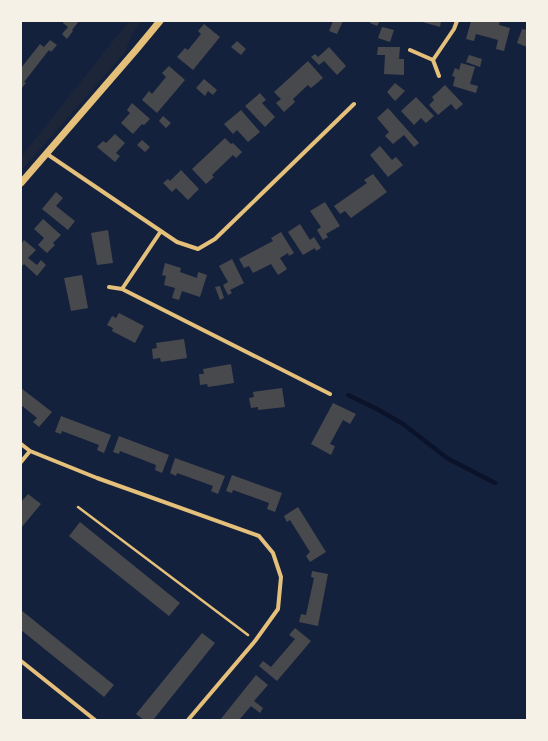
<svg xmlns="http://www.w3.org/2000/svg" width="548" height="741" font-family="Raleway,sans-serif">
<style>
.green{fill:#1d2539}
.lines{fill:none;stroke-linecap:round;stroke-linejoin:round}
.stream{stroke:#0b132b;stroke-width:4.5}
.building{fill:#48494c}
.path{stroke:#e5c07b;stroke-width:2.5}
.minor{stroke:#e5c07b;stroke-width:4}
.tertiary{stroke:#e5c07b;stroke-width:7}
</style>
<rect width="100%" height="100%" fill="#14213d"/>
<path class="green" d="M 129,21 L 142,21 L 132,34 L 125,52 L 21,171 L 21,157 Z"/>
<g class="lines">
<path class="stream" d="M 348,395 L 377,409 L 403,424 L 447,458 L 495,483"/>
</g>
<path class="building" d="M 64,21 L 79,21 L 72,30 L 73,31 L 67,39 L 62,34 L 68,27 L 63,23 Z
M 333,21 L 343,21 L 337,34 L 329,31 Z
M 371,21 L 380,21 L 377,26 L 370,23 Z
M 419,21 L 441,21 L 440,27 Z
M 471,21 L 500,21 L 499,25 L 510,28 L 504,51 L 496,49 L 498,40 L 476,34 L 474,41 L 466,39 Z
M 204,24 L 220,37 L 193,70 L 177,57 L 185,48 L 188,50 L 201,34 L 198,31 Z
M 382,27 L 394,30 L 390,42 L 378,38 Z
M 522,29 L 527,30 L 527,47 L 517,43 Z
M 50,40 L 57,45 L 51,52 L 49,50 L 24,82 L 26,83 L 21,89 L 21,68 L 40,44 L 44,47 Z
M 237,41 L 246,49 L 241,55 L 231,47 Z
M 329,47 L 346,66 L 337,75 L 324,61 L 319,65 L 311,57 L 315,54 L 318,57 Z
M 378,47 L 400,47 L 399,59 L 404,59 L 404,75 L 384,74 L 385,55 L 377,55 Z
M 469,55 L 482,59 L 480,67 L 466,62 Z
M 308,61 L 323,78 L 311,88 L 308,85 L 293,99 L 295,102 L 284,112 L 276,103 L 281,99 L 274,92 Z
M 461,63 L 475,67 L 470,84 L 478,86 L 476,93 L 453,86 L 455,77 L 452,76 L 455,68 L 459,70 Z
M 169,66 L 185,80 L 157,113 L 142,100 L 149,91 L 152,94 L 166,77 L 162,73 Z
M 204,79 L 217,90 L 213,95 L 208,91 L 205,96 L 196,88 Z
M 395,83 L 405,91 L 395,101 L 387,92 Z
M 445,85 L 463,104 L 456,110 L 451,104 L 438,115 L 429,105 L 434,100 L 432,97 Z
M 260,93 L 266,100 L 262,103 L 275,117 L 265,127 L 245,106 Z
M 416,97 L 434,116 L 426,123 L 421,118 L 414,125 L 401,111 Z
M 132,103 L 150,119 L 144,125 L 142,124 L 133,134 L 121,123 L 130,113 L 127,110 Z
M 388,108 L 419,143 L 414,147 L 404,135 L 393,144 L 385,136 L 389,132 L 377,118 Z
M 241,110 L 260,132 L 248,142 L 237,130 L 233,134 L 224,124 Z
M 163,116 L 171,123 L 166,128 L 159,121 Z
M 115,134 L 125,143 L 116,153 L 120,156 L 115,162 L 97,147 L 103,141 L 106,143 Z
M 225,138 L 231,144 L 233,143 L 242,152 L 236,158 L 233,155 L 212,175 L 214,177 L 206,184 L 192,169 Z
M 142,140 L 150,147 L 145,152 L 137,145 Z
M 380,146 L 392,160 L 396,157 L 403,165 L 388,177 L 370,155 Z
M 181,170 L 199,189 L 188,200 L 176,188 L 172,192 L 163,183 L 168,179 L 170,181 Z
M 373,174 L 387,192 L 351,218 L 345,211 L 340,214 L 334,206 L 367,183 L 364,180 Z
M 56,192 L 63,198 L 56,206 L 75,221 L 68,230 L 42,209 Z
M 325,202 L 340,226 L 326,234 L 328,237 L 323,240 L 317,230 L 321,227 L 310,211 Z
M 43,219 L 61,235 L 53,243 L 55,245 L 47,253 L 38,245 L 44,238 L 34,229 Z
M 300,224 L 310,240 L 314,237 L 321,248 L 316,251 L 315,248 L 303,255 L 288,232 Z
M 108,230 L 113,263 L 97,265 L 91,233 Z
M 281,232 L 294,253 L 289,256 L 288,253 L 280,258 L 287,269 L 278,275 L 271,264 L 253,273 L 249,266 L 244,268 L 239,259 L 273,241 L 271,238 Z
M 24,240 L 36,250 L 28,258 L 37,265 L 41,260 L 46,265 L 37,276 L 24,264 L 21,267 L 21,244 Z
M 232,259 L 244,283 L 230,290 L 232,293 L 228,295 L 223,285 L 228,282 L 219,266 Z
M 165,263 L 181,268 L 180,272 L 197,278 L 198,272 L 207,275 L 200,297 L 182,291 L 179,300 L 172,298 L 175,288 L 164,285 L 166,276 L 162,275 Z
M 82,275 L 88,308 L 71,311 L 64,278 Z
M 220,286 L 224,298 L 220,300 L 215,287 Z
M 119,313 L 144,326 L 135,343 L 112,331 L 113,328 L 107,325 L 112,316 L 116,318 Z
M 184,339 L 187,358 L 161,362 L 160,358 L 153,359 L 152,349 L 157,348 L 156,343 Z
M 231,364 L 234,383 L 208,387 L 207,384 L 200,385 L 199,374 L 204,374 L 203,369 Z
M 21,388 L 52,412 L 39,427 L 33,422 L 37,418 L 21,405 Z
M 282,388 L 285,407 L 258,410 L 258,407 L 251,408 L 249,398 L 254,397 L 253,392 Z
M 333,403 L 356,414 L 350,424 L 343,420 L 330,444 L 335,446 L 331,455 L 311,444 Z
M 61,416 L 111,435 L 104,453 L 97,450 L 99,445 L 62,431 L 61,434 L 55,432 Z
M 119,436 L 169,455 L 162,473 L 155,470 L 156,465 L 120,451 L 119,454 L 113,452 Z
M 175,458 L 225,476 L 218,494 L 211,491 L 213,486 L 177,473 L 176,476 L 170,473 Z
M 232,475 L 282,493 L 275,512 L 267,509 L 269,503 L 233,490 L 232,493 L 226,491 Z
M 28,494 L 41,504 L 21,528 L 21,502 Z
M 298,507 L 326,552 L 310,562 L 306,556 L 310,552 L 290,520 L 287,522 L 284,516 Z
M 80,522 L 180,603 L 169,616 L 69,536 Z
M 312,571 L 328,574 L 318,626 L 299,622 L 301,614 L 306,615 L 314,578 L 311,577 Z
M 21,610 L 114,685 L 104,697 L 21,630 Z
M 295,628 L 311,641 L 277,681 L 259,666 L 263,661 L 271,667 L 295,639 L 289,635 Z
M 202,633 L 215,643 L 153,720 L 144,720 L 136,714 Z
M 256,675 L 268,685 L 254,701 L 263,708 L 260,713 L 251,706 L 239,720 L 220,720 Z"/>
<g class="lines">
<path class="path" d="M 78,507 L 248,635
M 21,719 L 22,720"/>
<path class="minor" d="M 410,50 L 433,60
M 439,76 L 433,60 L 454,29 L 457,21
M 47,154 L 177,242 L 198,249 L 215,239 L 354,104
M 161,231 L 122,289 L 330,394
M 109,287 L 122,289
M 21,444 L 30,451 L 97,478 L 259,536 L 273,553 L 281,577 L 278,609 L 255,641 L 188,720
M 21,462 L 30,451
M 21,661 L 95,720"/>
<path class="tertiary" d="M 21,183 L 136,50 L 160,21"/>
</g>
<rect width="548" height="741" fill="none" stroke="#f6f1e7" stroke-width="44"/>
</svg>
